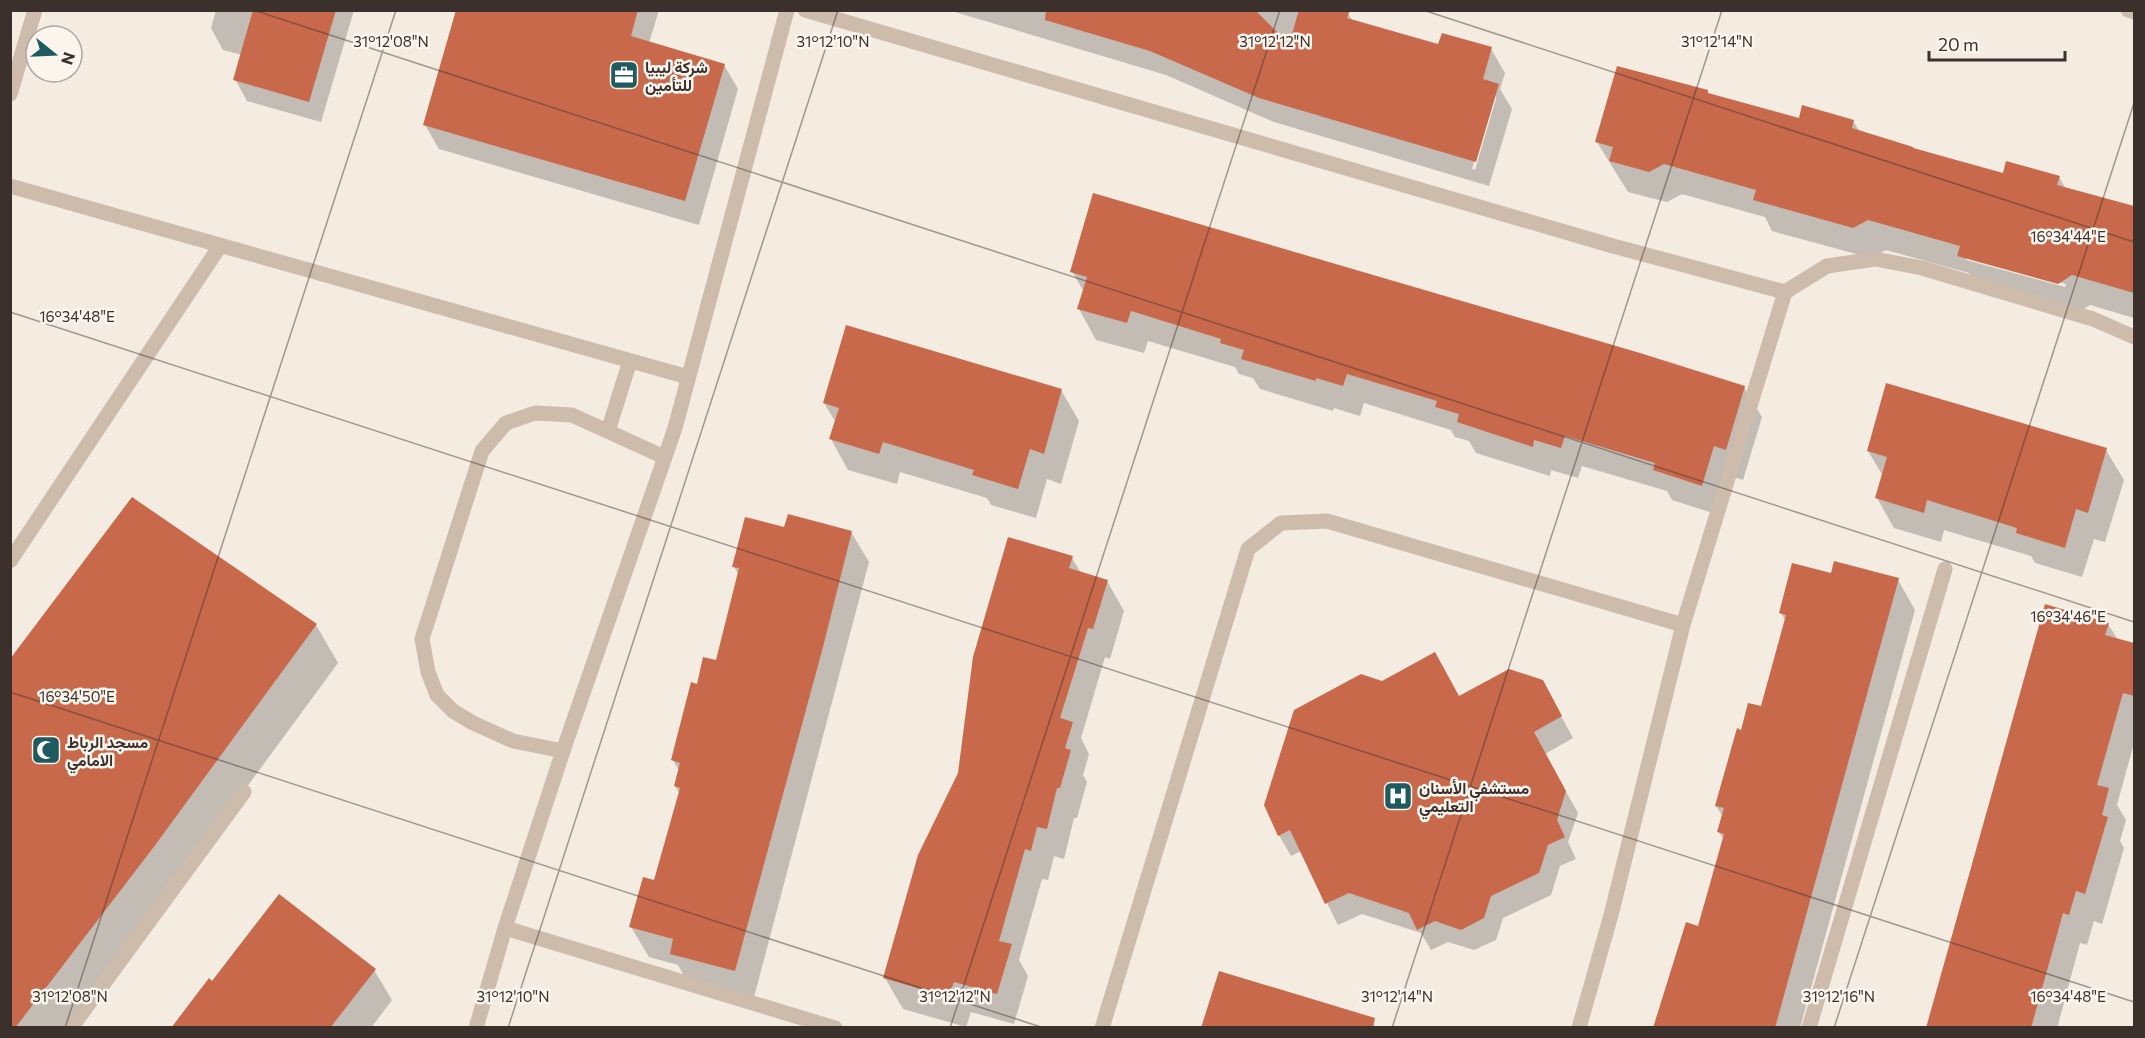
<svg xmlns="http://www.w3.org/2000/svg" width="2145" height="1038" font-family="Commissioner,Vazirmatn,sans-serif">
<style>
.shadow{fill:#0003;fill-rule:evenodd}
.building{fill:#c8694b}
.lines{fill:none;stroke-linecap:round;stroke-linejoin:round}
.service{stroke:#cdbbac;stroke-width:15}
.minor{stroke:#cdbbac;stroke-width:15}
.ticks{fill:none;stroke:#3b302b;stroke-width:1.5;stroke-opacity:0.45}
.labels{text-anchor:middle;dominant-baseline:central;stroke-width:5;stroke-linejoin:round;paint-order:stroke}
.poi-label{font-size:16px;font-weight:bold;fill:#3b302b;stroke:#fbf5ee;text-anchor:start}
.ticks-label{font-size:15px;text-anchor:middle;fill:#3b302b;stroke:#fbf5ee;stroke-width:5;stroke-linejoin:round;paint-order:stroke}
</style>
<rect width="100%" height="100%" fill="#f4ebe1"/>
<path class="shadow" d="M 216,10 L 354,10 L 321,122 L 247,101 L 235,79 L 242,55 L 223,50 L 211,28 Z
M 458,10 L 659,10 L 649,43 L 724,65 L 738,89 L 699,225 L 439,149 L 425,125 Z
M 948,10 L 1339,10 L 1348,13 L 1353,22 L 1439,46 L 1491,49 L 1505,73 L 1500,89 L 1512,109 L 1489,186 L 1274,122 L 1166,75 ZM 1495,91 L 1496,99 L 1475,170 L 1472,169 Z
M 1708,92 L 1709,95 L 1800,120 L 1853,121 L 1860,132 L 2004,175 L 2059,177 L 2066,189 L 2134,210 L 2134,318 L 2090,305 L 2076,314 L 1976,287 L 1969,273 L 1886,250 L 1871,258 L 1772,231 L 1765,217 L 1682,194 L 1667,202 L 1628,192 L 1597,142 ZM 1966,257 L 2066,284 L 2065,287 L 1966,260 Z
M 1072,271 L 1744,387 L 1762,417 L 1743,480 L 1731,476 L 1719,515 L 1672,500 L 1667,491 L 1582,466 L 1578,478 L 1551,470 L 1550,476 L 1476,453 L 1469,441 L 1455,437 L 1451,430 L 1364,403 L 1360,416 L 1334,408 L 1333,411 L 1260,389 L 1253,378 L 1239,374 L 1235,367 L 1148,341 L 1144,353 L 1096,340 L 1079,309 L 1084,292 Z
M 1061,390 L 1079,421 L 1061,484 L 1047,479 L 1036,518 L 991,505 L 987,498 L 900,472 L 897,484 L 848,470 L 831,439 L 836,423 L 824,403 Z
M 2106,450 L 2124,480 L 2105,542 L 2094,539 L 2082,577 L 2035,563 L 2031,556 L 1944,530 L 1941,542 L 1894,528 L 1877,498 L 1883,476 L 1868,451 Z
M 785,529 L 851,532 L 869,562 L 753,1001 L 689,985 L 678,965 L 649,957 L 631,927 L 655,882 L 680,795 L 675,786 L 679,771 L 673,760 L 698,686 L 717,662 L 739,575 L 734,567 Z
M 1072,558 L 1081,573 L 1107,581 L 1124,611 L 1110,659 L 1105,657 L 1081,738 L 1089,754 L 1083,775 L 1087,782 L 1077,818 L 1074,818 L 1064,859 L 1054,856 L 1048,880 L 1042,879 L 1019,960 L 1028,976 L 1014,1024 L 971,1012 L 966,1027 L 903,1009 L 885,978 Z
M 1832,575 L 1898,580 L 1915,610 L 1800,1028 L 1658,1028 L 1699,928 L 1724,840 L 1719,832 L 1723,817 L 1716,806 L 1742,732 L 1762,708 L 1786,622 L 1781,613 Z
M 2108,624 L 2118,640 L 2134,645 L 2134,743 L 2117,805 L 2126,820 L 2120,841 L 2124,848 L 2102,924 L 2094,921 L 2087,945 L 2080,943 L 2058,1025 L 2059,1028 L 1928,1028 Z
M 316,625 L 338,663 L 174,886 L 65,1028 L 10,1028 Z
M 1383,682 L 1459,697 L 1554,703 L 1573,738 L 1545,754 L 1578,813 L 1568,842 L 1576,859 L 1560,866 L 1551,895 L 1503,918 L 1496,940 L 1474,950 L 1448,942 L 1431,950 L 1421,933 L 1362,914 L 1338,925 L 1301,851 L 1291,856 L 1279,835 Z
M 374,970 L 392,1000 L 371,1028 L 174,1028 L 212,983 Z"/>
<path class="building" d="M 253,10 L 336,10 L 309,102 L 233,80 Z
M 456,10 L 638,10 L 631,36 L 725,64 L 685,201 L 423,125 Z
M 1046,10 L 1255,10 L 1289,44 L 1299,10 L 1350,10 L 1347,18 L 1438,44 L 1442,33 L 1492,47 L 1483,79 L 1499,84 L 1476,162 L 1259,98 L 1150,51 L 1045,20 Z
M 1617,66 L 1708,90 L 1708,93 L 1799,118 L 1802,105 L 1854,120 L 1852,128 L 1913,147 L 1913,148 L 2003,173 L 2006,161 L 2060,176 L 2057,185 L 2134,206 L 2134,293 L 2072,275 L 2058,284 L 1957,256 L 1960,246 L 1868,220 L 1853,228 L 1753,200 L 1756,190 L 1664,164 L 1649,172 L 1609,161 L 1613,147 L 1595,142 Z
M 1093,193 L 1640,353 L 1745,386 L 1726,450 L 1714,446 L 1702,486 L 1653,470 L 1655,463 L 1565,436 L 1561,448 L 1534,440 L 1533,447 L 1457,422 L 1459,414 L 1435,407 L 1437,401 L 1347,374 L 1343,386 L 1316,378 L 1316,381 L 1241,359 L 1244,350 L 1220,343 L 1221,339 L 1131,311 L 1127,323 L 1077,309 L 1087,277 L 1070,272 Z
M 846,325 L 1062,389 L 1044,454 L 1030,449 L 1018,489 L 972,475 L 974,470 L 883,442 L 879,454 L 829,439 L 839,408 L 823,403 Z
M 1886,383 L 2107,448 L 2088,513 L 2076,509 L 2065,548 L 2016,533 L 2017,528 L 1927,500 L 1924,513 L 1875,498 L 1887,457 L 1867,451 Z
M 132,497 L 317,624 L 153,848 L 15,1028 L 10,1028 L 10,659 Z
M 788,514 L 852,531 L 823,647 L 735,971 L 670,954 L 673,939 L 629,927 L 643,877 L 654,880 L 680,788 L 674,786 L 680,763 L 671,760 L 691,682 L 697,684 L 703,657 L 716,660 L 739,568 L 732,567 L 745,517 L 784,527 Z
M 1008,537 L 1073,556 L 1069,568 L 1108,580 L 1093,629 L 1088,628 L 1060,718 L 1073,722 L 1065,748 L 1071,750 L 1060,788 L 1057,788 L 1047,829 L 1037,827 L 1031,851 L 1025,849 L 999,941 L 1012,944 L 997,994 L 954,982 L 948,997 L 883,978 L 918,855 L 958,773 L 973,657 Z
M 1834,561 L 1899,578 L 1775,1028 L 1653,1028 L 1686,922 L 1698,926 L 1724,834 L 1717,832 L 1724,808 L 1715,806 L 1737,728 L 1741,730 L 1748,703 L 1761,706 L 1786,615 L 1779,613 L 1792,563 L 1831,573 Z
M 2045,604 L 2109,623 L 2105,635 L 2134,643 L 2134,696 L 2123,693 L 2097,785 L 2109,788 L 2102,815 L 2108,817 L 2085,894 L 2076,891 L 2069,915 L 2063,913 L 2031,1028 L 1926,1028 Z
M 1435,652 L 1459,696 L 1509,669 L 1543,680 L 1562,716 L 1534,732 L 1566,791 L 1557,820 L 1565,837 L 1548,845 L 1539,873 L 1491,896 L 1484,918 L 1461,930 L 1435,921 L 1417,930 L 1409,913 L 1349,893 L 1325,904 L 1290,830 L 1278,836 L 1264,805 L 1294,710 L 1361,674 L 1382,681 Z
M 279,894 L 376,969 L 330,1028 L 171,1028 L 209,978 L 212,981 Z
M 1219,971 L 1375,1018 L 1373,1028 L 1201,1028 Z"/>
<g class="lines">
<path class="service" d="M 10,94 L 35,10
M 10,186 L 688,377
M 608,431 L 630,361
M 10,561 L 220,246
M 563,751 L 513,741 L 473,723 L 453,711 L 437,695 L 428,672 L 422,639 L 482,451 L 506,423 L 535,413 L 572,415 L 664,457"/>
<path class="minor" d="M 805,10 L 1613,246 L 1785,292 L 1827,266 L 1875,259 L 1922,268 L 2093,319 L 2134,337
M 2128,10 L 2134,12
M 505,928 L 835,1028
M 71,1028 L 244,792
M 476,1028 L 505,928 L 563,751 L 675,428 L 787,10
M 1102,1028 L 1248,549 L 1281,523 L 1327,521 L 1683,625
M 1579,1028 L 1611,915 L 1683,625 L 1785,292
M 1809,1028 L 1945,569"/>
</g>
<path class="ticks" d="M 253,10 L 2134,622M 1423,10 L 2134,242M 10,312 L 2134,1002M 10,692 L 1044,1028M 65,1028 L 396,10M 508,1028 L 838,10M 950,1028 L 1280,10M 1392,1028 L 1722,10M 1834,1028 L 2134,103"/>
<defs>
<g id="office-square" transform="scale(1.5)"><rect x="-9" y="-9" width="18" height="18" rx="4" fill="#1f5a5e" stroke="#fbf5ee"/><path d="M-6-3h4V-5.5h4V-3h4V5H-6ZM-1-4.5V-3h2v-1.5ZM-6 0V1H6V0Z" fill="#fff"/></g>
<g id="mosque-square" transform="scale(1.5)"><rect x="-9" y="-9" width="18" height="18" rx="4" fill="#1f5a5e" stroke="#fbf5ee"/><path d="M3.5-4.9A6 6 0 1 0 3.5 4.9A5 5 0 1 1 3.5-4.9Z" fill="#fff"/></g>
<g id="hospital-square" transform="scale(1.5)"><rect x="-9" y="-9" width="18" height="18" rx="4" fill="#1f5a5e" stroke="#fbf5ee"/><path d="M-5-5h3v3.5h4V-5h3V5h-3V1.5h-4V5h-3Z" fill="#fff"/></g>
</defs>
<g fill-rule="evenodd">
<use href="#office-square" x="624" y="75"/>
<use href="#mosque-square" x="46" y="750"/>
<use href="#hospital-square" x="1398" y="796"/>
</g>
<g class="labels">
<g class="poi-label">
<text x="645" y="66">شركة ليبيا<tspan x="645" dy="18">للتأمين</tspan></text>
<text x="67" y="741">مسجد الرباط<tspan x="67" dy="18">الامامي</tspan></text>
<text x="1419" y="787">مستشفي الأسنان<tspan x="1419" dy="18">التعليمي</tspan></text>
</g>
</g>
<g class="ticks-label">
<text x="391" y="47">31°12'08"N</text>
<text x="833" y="47">31°12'10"N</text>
<text x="1275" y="47">31°12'12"N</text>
<text x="1717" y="47">31°12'14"N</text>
<text x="2068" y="242">16°34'44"E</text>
<text x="77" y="322">16°34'48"E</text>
<text x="2068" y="622">16°34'46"E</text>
<text x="77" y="702">16°34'50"E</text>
<text x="70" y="1002">31°12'08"N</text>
<text x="513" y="1002">31°12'10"N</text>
<text x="955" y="1002">31°12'12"N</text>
<text x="1397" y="1002">31°12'14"N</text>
<text x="1839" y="1002">31°12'16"N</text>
<text x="2068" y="1002">16°34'48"E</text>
</g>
<rect width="2145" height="1038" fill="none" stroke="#3b302b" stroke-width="24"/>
<g transform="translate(54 54) rotate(108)"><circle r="28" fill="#fbf5ee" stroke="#aea6a0" stroke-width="1.5"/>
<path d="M0-4.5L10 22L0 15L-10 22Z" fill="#1f5a5e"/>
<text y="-9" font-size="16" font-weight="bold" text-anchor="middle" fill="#3b302b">N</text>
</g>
<path d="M1929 51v9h136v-9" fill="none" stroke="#3b302b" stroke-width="3"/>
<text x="1938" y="51" font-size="18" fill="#3b302b" stroke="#fbf5ee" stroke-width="4.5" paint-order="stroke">20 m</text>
</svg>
